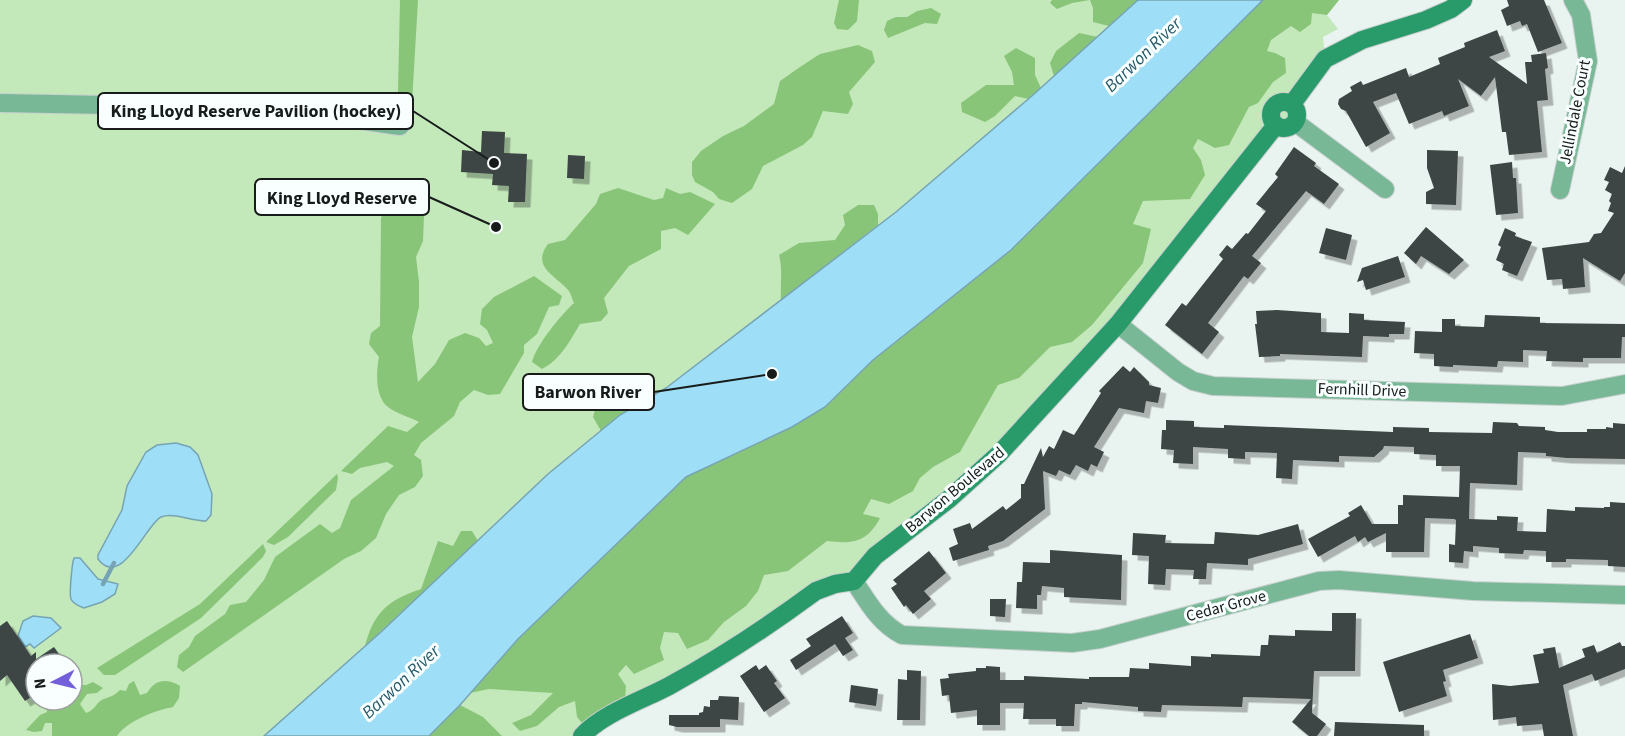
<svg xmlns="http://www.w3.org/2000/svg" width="1625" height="736" font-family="'Source Sans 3',sans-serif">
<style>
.green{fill:#c3e8ba;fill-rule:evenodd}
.forest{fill:#89c579}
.water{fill:#9edef6;stroke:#76a4b4;stroke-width:1.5}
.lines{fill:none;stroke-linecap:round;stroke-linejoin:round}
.stream{stroke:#76a4b4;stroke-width:4.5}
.building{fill:#3d4545;filter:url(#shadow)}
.street-casing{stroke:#c7d0ce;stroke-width:20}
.secondary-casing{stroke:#c7d0ce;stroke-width:20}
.street{stroke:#78b896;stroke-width:18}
.secondary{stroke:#299a6a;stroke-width:18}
.labels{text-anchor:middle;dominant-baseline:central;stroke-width:6;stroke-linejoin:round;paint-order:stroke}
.street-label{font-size:16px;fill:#171b1a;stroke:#f9fffe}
.water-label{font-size:18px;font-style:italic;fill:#255869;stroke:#f9fffe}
.leader{fill:none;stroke:#171b1a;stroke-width:2}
.callout-dot{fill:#171b1a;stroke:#f9fffe;stroke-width:2}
.callout{fill:#f9fffe;stroke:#171b1a;stroke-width:2}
.callout-label{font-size:18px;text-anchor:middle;font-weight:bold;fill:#171b1a}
</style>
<defs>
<filter id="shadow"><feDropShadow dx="5.5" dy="5.5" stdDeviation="0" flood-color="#0004"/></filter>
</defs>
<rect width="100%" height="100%" fill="#e9f3f0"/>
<path class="green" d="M 0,0 L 1138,0 L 1033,95 L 896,212 L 666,388 L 620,415 L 548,474 L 381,632 L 264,736 L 0,736 ZM 36,664 L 72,664 L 72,700 L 36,700 Z
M 1263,0 L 1339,0 L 1327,15 L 1338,29 L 1323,37 L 1325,59 L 1297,111 L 1297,115 L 1288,127 L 1284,128 L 999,454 L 835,584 L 582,736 L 429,736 L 518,639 L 1011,250 Z"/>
<path class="forest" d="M 400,0 L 418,0 L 412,103 L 405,102 L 398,92 Z
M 839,0 L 859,0 L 857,21 L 848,30 L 837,29 L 834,23 Z
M 1052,0 L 1138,0 L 1109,26 L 1093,22 L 1093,8 L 1090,0 L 1072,3 L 1057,9 L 1050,3 Z
M 1263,0 L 1339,0 L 1327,15 L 1312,13 L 1311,24 L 1300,32 L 1291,26 L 1271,40 L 1267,51 L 1275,53 L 1285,58 L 1286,73 L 1273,82 L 1258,103 L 1249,107 L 1229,145 L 1215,148 L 1198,139 L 1193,148 L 1201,160 L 1205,175 L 1190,199 L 1143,201 L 1133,224 L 1151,229 L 1143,263 L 1092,325 L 1072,342 L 1050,347 L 1019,378 L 998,385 L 960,452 L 933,467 L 920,478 L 913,491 L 889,504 L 871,499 L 863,514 L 880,518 C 867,543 852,544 827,541 L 788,571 L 764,575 L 758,591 L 746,606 L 724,622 L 708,640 L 687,649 L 678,633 L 664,632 L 660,648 L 664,660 L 634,674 L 626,665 L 618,674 L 626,686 L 625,700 L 582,723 L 577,717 L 575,701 L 559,707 L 537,726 L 520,731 L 512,723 L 531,715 L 553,693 L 489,689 L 470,693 L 518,639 L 686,477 L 792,427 L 825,407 L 873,360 L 1011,250 Z
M 931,8 L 941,14 L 937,24 L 925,23 L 888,38 L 884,30 L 887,21 L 896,17 L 907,17 L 917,11 Z
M 1079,33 L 1098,37 L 1054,76 L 1050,63 L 1056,51 Z
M 858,45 L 872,51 L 875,62 L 849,92 L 853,104 L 848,114 L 823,111 L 812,137 L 803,145 L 763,166 L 752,189 L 732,203 L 719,199 L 713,192 L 695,182 L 692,175 L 692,162 L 701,151 L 723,136 L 744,126 L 774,104 L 780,81 L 800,67 L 820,54 Z
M 1016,48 L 1035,58 L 1035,75 L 1041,88 L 1029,99 L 1015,96 L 995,116 L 985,122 L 962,112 L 961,103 L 986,85 L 1014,85 L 1012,72 L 1004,56 Z
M 405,187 L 410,199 L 424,215 L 423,241 L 416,257 L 419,282 L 419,307 L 412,337 L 418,382 L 435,364 L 449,340 L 465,333 L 479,338 L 486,346 L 493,343 L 487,330 L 480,324 L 482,309 L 494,297 L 534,276 L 562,296 L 559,305 L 549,307 L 537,334 L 524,345 L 524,353 L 500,394 L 488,395 L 474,390 L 460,402 L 454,416 L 421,443 L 414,455 L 421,460 L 423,476 L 415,487 L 399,495 L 386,514 L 376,538 L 361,551 L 344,559 L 183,672 L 177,667 L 179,655 L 189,647 L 195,636 L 225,614 L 230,605 L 246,602 L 264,580 L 275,557 L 320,524 L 332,533 L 340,528 L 351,500 L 394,466 L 387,462 L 360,468 L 352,474 L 341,471 L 388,426 L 407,432 L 419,422 C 410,417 397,414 388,407 C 375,397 376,372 379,357 L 369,344 L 371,333 L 380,326 L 381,218 C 386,204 392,195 405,187 Z
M 618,188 L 654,200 L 663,198 L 666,188 L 680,194 L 690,192 L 715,204 L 688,235 L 675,228 L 661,231 L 661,249 L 629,266 L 604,298 L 608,313 L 601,321 L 580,324 C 569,342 561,359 542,369 L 532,362 C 537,344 560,316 574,303 C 572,299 571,293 568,290 C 555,275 531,267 548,244 L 565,240 L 596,204 L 600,194 Z
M 858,205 L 874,205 L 878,214 L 878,225 L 781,300 C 780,285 783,270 779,255 L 799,243 L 835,240 L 845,225 L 843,215 Z
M 619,389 L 638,392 L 643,402 L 620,415 L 601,431 L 593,417 L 599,396 Z
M 337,474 L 338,478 L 336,490 L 288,537 L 274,545 L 266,542 Z
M 461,531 L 472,531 L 478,541 L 365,646 C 374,612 388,600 421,589 L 438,541 L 453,546 Z
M 263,544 L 266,551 L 263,557 L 201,618 L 115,675 L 104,675 L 97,668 L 200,604 Z
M 134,681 L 140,695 L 147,693 C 155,679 167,678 180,686 L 179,698 L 173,707 C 156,710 127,721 117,736 L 52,736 L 52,723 L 45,723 L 42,731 L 34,732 L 26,730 L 40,715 L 47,712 L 46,703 L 50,700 L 72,700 L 72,690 L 78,685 L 86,685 L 93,682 L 103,688 L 97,693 L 87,694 L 80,704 L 86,713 C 93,710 94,708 98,703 C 105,696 112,699 120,690 L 126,691 L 129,684 Z
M 460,705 L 483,717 L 502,736 L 429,736 Z"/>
<path class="water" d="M 1138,0 L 1263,0 L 1011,250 L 873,360 L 825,407 L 792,427 L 686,477 L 518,639 L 460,705 L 429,736 L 264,736 L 381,632 L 548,474 L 620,415 L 666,388 L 896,212 L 1033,95 Z
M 176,443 L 190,447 L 198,455 L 212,494 L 211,515 L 206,521 C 191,521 173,512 161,517 C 147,523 121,590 98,559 L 98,555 L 122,510 L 127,486 L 146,452 L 157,445 Z
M 74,558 L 80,558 L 98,579 L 118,584 L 115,594 L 102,602 L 84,608 C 79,606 73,604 71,599 C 69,595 72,563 74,558 Z
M 33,616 L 51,618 L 61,628 L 34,648 L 30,644 L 25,647 L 18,636 L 23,621 Z"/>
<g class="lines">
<path class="stream" d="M 103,584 L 114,563"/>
</g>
<path class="building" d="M 1507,0 L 1544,0 L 1562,43 L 1538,52 L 1527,24 L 1522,26 L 1520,21 L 1507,26 L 1501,10 L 1509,6 Z
M 1497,30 L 1505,51 L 1489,57 L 1527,84 L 1525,62 L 1532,62 L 1531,55 L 1546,53 L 1548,68 L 1545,69 L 1548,100 L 1537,101 L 1542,152 L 1509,155 L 1506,132 L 1502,132 L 1495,77 L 1481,96 L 1458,79 L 1469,106 L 1444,116 L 1442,111 L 1409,124 L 1396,93 L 1373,102 L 1390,133 L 1366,147 L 1346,111 L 1341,109 L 1338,104 L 1339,99 L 1352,91 L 1350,87 L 1361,81 L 1363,85 L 1406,68 L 1409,77 L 1440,64 L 1438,58 L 1465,47 L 1464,43 Z
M 482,131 L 505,132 L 504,153 L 527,154 L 525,202 L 508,202 L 509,186 L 492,185 L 493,174 L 461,172 L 462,150 L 481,152 Z
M 1294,147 L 1316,163 L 1314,166 L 1339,184 L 1324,204 L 1306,191 L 1252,256 L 1261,263 L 1248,279 L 1244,276 L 1208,323 L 1219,332 L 1202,354 L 1165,325 L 1182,303 L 1186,306 L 1223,259 L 1219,255 L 1227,245 L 1232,249 L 1246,233 L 1248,234 L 1266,211 L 1256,204 L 1278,177 L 1275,174 Z
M 1427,150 L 1458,151 L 1456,205 L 1426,204 L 1426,192 L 1434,188 L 1427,168 Z
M 568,155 L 585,156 L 584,179 L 567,178 Z
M 1512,162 L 1513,178 L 1516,178 L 1518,213 L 1496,215 L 1490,165 Z
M 1625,166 L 1625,273 L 1620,281 L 1583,258 L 1585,287 L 1563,289 L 1562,279 L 1547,280 L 1542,248 L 1589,242 L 1594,234 L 1601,233 L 1614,213 L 1608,211 L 1611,203 L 1609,201 L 1612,194 L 1605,190 L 1609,182 L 1604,180 L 1610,167 L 1622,173 Z
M 1426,227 L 1464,260 L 1449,274 L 1421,256 L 1416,264 L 1404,253 Z
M 1326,228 L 1352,235 L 1346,260 L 1319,253 Z
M 1505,228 L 1516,233 L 1515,236 L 1532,242 L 1517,276 L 1502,270 L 1504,264 L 1496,260 L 1501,247 L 1498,245 Z
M 1398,256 L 1405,277 L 1366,290 L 1363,280 L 1357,282 L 1362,268 Z
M 1277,310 L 1321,313 L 1321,332 L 1349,333 L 1349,313 L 1364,314 L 1364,320 L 1405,322 L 1404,334 L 1389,334 L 1389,337 L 1363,336 L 1362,357 L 1280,354 L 1280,356 L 1259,357 L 1255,324 L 1257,324 L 1256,311 Z
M 1485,315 L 1540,317 L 1540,323 L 1625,324 L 1625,337 L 1622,337 L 1621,358 L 1583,358 L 1583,362 L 1546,361 L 1547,351 L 1523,350 L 1523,362 L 1498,361 L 1497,367 L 1453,365 L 1453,367 L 1434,366 L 1434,354 L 1414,353 L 1415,331 L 1442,332 L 1442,319 L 1455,319 L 1455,326 L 1484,327 Z
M 1123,366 L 1130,372 L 1134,367 L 1149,382 L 1149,385 L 1161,388 L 1158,403 L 1146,401 L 1144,413 L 1119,408 L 1094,447 L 1104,452 L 1097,467 L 1091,464 L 1088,471 L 1076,465 L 1070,475 L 1059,470 L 1056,476 L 1043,471 L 1045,509 L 1003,541 L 988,546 L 989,550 L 953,561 L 949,548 L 958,544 L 953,529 L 970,523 L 972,529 L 1003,506 L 1006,510 L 1021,498 L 1021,484 L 1024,484 L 1041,448 L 1043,457 L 1049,446 L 1054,449 L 1063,430 L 1074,435 L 1101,393 L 1099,391 Z
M 1166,420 L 1194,421 L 1194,427 L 1224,428 L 1224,425 L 1393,432 L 1393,427 L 1429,428 L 1429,432 L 1492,433 L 1493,422 L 1517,423 L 1519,426 L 1545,427 L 1545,430 L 1558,432 L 1587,432 L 1587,429 L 1606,429 L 1606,427 L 1613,428 L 1613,423 L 1625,424 L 1625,459 L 1567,458 L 1546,456 L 1546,453 L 1518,452 L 1517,485 L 1470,483 L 1469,519 L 1497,520 L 1497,516 L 1518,517 L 1517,531 L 1546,532 L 1547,509 L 1575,511 L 1575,507 L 1604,508 L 1604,507 L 1610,507 L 1610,502 L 1625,503 L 1625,567 L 1608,566 L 1608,560 L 1566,559 L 1566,562 L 1546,562 L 1546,551 L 1524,550 L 1523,554 L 1499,553 L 1499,548 L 1473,546 L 1473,552 L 1464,551 L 1463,563 L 1449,562 L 1449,544 L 1455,545 L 1456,520 L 1454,519 L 1425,518 L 1424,552 L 1386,552 L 1386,533 L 1368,542 L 1365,537 L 1358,542 L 1355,536 L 1318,557 L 1308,539 L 1350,516 L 1348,513 L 1361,505 L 1372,524 L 1398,524 L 1398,505 L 1403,505 L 1403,495 L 1459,497 L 1460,466 L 1436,466 L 1436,455 L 1414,454 L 1414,447 L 1384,446 L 1383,449 L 1374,457 L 1339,456 L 1339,462 L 1293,460 L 1292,479 L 1276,478 L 1277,453 L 1245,452 L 1245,459 L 1228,458 L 1228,449 L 1193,447 L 1193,464 L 1173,463 L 1174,450 L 1161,449 L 1162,430 L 1166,430 Z
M 1298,524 L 1303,544 L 1248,559 L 1248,565 L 1207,563 L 1206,579 L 1193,579 L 1194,570 L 1166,569 L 1165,585 L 1148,584 L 1149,556 L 1132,555 L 1133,533 L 1166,535 L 1165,543 L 1214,544 L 1215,532 L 1258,535 Z
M 1050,550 L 1122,555 L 1121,600 L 1064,597 L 1064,588 L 1042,586 L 1041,595 L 1037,595 L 1037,609 L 1016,608 L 1017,582 L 1022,582 L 1023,562 L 1050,563 Z
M 929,551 L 946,573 L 924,591 L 931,599 L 913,614 L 906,605 L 904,607 L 891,588 L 897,584 L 893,580 Z
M 990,599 L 1006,599 L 1005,617 L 990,616 Z
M 1332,613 L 1356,613 L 1355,671 L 1314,671 L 1312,713 L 1326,724 L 1317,736 L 1309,736 L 1292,722 L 1311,699 L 1243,697 L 1242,707 L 1162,705 L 1161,712 L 1138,711 L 1138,707 L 1082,702 L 1082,704 L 1075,704 L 1074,726 L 1056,726 L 1056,719 L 1023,719 L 1024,703 L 1000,703 L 1000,725 L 977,725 L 977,710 L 951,713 L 949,695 L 942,696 L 940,679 L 949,678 L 948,674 L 976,671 L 976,668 L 986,668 L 986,666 L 1000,667 L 1000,680 L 1024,680 L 1024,676 L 1089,679 L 1089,677 L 1129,677 L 1130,668 L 1149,669 L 1149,663 L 1191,666 L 1191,656 L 1211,657 L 1211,654 L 1260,656 L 1261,645 L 1268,645 L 1269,635 L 1295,636 L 1295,630 L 1332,631 Z
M 842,616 L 853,633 L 845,638 L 853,650 L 843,656 L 835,644 L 796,670 L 790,660 L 811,646 L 806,639 Z
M 7,621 L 31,656 L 36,652 L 36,659 L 54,647 L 66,664 L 36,664 L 36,694 L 25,701 L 7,675 L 0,681 L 0,626 Z
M 1470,634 L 1478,658 L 1443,670 L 1446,681 L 1443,682 L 1447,696 L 1399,712 L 1383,662 Z
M 1620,642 L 1622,646 L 1625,646 L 1625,669 L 1595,681 L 1592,674 L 1563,685 L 1573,736 L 1544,736 L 1542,724 L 1517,726 L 1516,717 L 1493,720 L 1492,684 L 1510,686 L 1539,683 L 1533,655 L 1544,653 L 1543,649 L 1555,647 L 1559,668 L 1585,657 L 1582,649 L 1594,645 L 1597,653 Z
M 756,665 L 759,670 L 766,665 L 777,681 L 774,683 L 785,698 L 764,712 L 740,676 Z
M 907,670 L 921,671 L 920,720 L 897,720 L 898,679 L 907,680 Z
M 851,685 L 878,689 L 876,706 L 849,702 Z
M 719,696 L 739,697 L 738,720 L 720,719 L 720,727 L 677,727 L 669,725 L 669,715 L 699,715 L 699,713 L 703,712 L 704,706 L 710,707 L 710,700 L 718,700 Z
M 1335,722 L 1424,725 L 1424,736 L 1334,736 Z"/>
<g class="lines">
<g class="street-casing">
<path id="street" d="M 0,103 L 275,108 L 400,126
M 1295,122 L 1385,189
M 1560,190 L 1588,61 L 1581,15 L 1573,0
M 1118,324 L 1178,372 L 1193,381 L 1213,386 L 1562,396 L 1625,384
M 854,581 C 868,602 879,623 902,635 L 1072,643 L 1100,639 L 1319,581 L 1339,580 L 1473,591 L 1625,595"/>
</g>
<g class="secondary-casing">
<path id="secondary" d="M1271 115a13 13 0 1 1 26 0a13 13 0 1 1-26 0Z
M 1292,104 L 1325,59 L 1362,40 L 1426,20 L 1451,9 L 1463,0
M 582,736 C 603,713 643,700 669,686 C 720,658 770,625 816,591 L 835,584 L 854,581 L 875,556 L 949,499 L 999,454 L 1118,324 L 1276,125"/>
</g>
<use href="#street" class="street"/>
<use href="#secondary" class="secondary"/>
</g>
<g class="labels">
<g class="street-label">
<text transform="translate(1575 112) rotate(-79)">Jellindale Court</text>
<text transform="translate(1362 390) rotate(2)">Fernhill Drive</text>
<text transform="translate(955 490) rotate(-40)">Barwon Boulevard</text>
<text transform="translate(1226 606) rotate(-15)">Cedar Grove</text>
</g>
<g class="water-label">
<text transform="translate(1143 55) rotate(-44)">Barwon River</text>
<text transform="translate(401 682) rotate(-43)">Barwon River</text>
</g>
</g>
<path class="leader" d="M494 163L413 111M496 227L429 197M772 374L654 392"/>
<g class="callout-dot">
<circle cx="494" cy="163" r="6"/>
<circle cx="496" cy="227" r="6"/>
<circle cx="772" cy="374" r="6"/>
</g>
<g class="callout">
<rect x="98" y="93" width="315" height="36" rx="6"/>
<rect x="255" y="179" width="174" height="36" rx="6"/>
<rect x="523" y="374" width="131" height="36" rx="6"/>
</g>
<g class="callout-label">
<text x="256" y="117">King Lloyd Reserve Pavilion (hockey)</text>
<text x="342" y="204">King Lloyd Reserve</text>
<text x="588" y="398">Barwon River</text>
</g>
<g transform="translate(54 682) rotate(263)"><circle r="28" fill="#f9fffe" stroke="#9fa4a3" stroke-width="1.5"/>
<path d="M0-4.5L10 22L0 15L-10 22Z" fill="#735fd9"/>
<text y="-9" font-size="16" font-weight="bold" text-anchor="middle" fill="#171b1a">N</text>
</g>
</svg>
